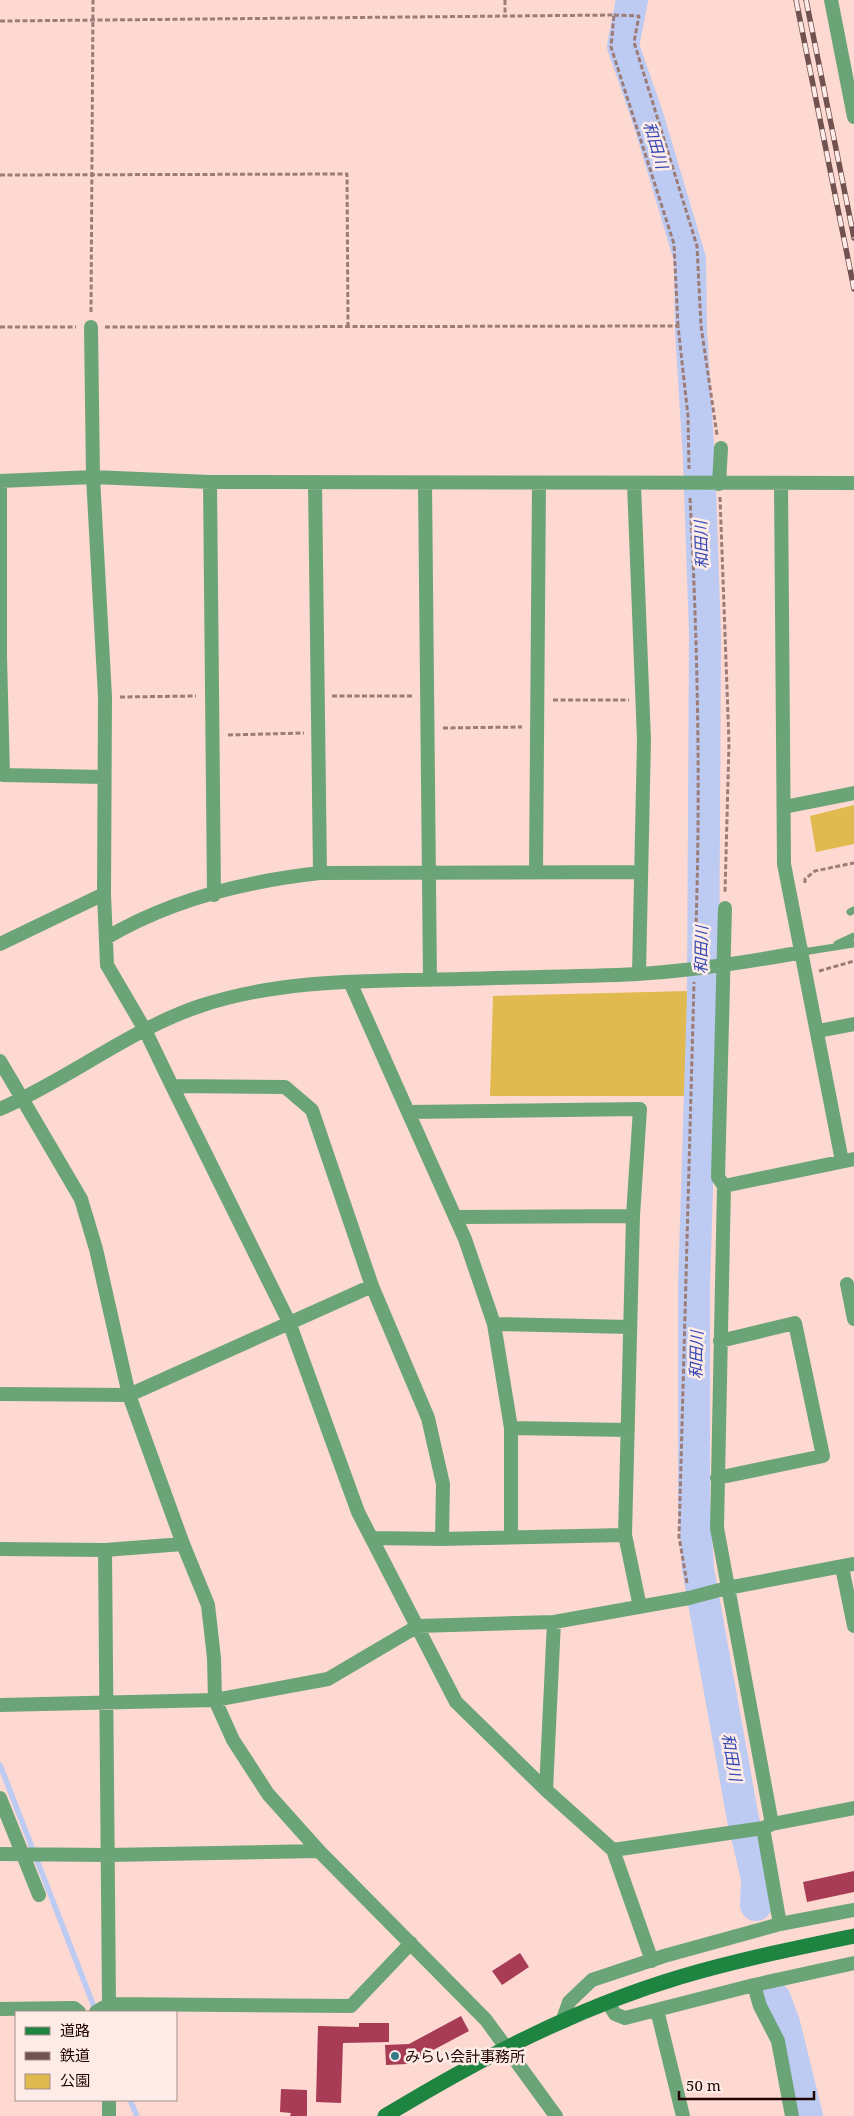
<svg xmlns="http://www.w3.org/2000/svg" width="854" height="2116" font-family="'Noto Serif','Noto Sans JP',serif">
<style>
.green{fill:#e0ba4f}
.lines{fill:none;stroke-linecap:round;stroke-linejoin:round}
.stream{stroke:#bdcaf1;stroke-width:5.5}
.river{stroke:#bdcaf1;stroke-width:32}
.building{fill:#a73c54}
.path{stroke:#9d7c78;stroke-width:3;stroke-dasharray:5 2.5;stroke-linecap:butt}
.lane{stroke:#6ba577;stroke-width:7}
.street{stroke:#6ba577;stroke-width:14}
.secondary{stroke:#1e8541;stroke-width:15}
.rail-casing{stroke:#72524f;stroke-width:5.5}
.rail{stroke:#fdebe7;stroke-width:4;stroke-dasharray:11;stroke-linecap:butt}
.poi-dot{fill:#357b87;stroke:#fdebe7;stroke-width:2}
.labels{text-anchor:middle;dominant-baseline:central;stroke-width:5;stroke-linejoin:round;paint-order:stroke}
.poi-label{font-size:15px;fill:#200302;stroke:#fdebe7;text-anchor:start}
.water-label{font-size:16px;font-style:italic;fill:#3448b4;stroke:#fdebe7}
</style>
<rect width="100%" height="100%" fill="#fdd9d2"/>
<path class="green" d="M 854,805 L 854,844 L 816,852 L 810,816 Z
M 689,991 L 686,1096 L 490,1096 L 493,996 Z"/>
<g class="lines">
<path class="stream" d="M 0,1765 L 96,2012
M 130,2100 L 137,2116"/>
<path class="river" d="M 632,0 L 623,46 L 648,118 L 690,259 L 691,330 L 699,460 L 705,635 L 703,994 L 694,1287 L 694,1501 L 698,1569 L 743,1819 L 757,1878 L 756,1905
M 775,1999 L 784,2023 L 807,2116"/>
</g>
<path class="building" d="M 854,1871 L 854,1892 L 807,1902 L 803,1882 Z
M 520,1953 L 529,1967 L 502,1985 L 492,1971 Z
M 461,2016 L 469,2031 L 407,2064 L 386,2065 L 385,2045 L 409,2044 Z
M 359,2023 L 389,2023 L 389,2042 L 343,2043 L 341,2103 L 316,2102 L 318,2026 L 359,2027 Z
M 281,2089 L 307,2090 L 307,2116 L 290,2116 L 291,2113 L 280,2112 Z"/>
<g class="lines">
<path class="path" d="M 505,0 L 505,17
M 614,15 L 639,16 L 634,42 L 697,246 L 701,326 L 717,435
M 0,21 L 614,15 L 611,47 L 674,244 L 678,326
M 0,175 L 347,174 L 348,326
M 91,312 L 93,0
M 0,327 L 76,327
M 105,327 L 678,326 L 688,416 L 689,469
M 720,497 L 729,743 L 725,893
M 690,498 C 698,650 701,801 695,954
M 332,696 L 413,696
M 120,697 L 196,696
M 553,700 L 629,700
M 443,728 L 522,727
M 228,735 L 304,733
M 805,883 L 805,879 L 815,871 L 854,863
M 819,971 L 854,961
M 687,1583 L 679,1537 L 694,982"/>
<path class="lane" d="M 850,912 L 854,910
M 837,944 L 854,936
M 803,952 L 854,944"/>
<path class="street" d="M 831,0 L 854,117
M 91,327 L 93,477 L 105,697 L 104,894 L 107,965 L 145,1030 L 172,1086 L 285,1087 L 312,1110 L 372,1286 L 428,1418 L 443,1484 L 442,1539 L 372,1538
M 0,481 L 93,477 L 210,482 L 854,483
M 0,481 L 0,657
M 210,482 L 214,895
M 315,482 L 320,873
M 425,483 L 430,980
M 634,484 L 644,740 L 639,974
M 719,484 L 721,448
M 781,484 L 784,864 L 842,1161
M 0,657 L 3,775 L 104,777
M 784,807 L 854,793
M 536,872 L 539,483
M 725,908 L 718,1177 L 724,1186 L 717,1528 L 772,1824 L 763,1828 L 780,1924
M 106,938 C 170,900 247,881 320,873 L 641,872
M 0,944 L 104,894
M 350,982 L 408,1112
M 818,1031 L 854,1024
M 0,1061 L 81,1199 L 96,1249 L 129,1395 L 183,1544 L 208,1605 L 214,1658 L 215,1700 L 233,1740 L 268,1794 L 319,1851 L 486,2020 L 556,2116
M 172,1086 L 289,1322 L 358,1512 L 456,1702 L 546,1790 L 613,1850 L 763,1828
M 0,1109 C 69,1079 129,1030 200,1006 C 284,978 375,981 461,979 C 520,977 579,977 637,974 C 692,971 748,962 803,952
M 724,1186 L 854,1159
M 455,1217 L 633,1216
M 847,1284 L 854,1319
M 494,1324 L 630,1327
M 0,1394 L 129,1395 L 372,1286
M 511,1428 L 628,1430
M 717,1478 L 823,1456 L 795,1323 L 720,1341
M 625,1535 L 640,1607
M 442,1539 L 625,1535 L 633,1216 L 640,1109 L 408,1112 L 465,1239 L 494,1324 L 511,1428 L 511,1537
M 0,1549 L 105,1550 L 183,1544
M 842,1567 L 854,1626
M 0,1705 L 215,1700 L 328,1679 L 418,1626 L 554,1622 L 689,1598 L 727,1588 L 854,1564
M 546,1790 L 554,1622
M 0,1798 L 39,1895
M 772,1824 L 854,1808
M 613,1850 L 652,1961
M 0,1854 L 108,1855 L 319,1851
M 754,1985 L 760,2006 L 778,2041 L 792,2116
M 608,2003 L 615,2014 L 625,2018 L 754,1985 L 854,1963
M 109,2004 L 351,2006 L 411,1943
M 0,2009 L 74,2008 L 79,2012
M 657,2010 L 683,2116
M 96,2012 L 109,2004 L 105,1550
M 562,2022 L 569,2002 L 592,1980 L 664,1956 L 780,1924 L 854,1910
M 109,2116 L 109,2100"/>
<path class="secondary" d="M 385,2116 C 477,2060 576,2008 680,1977 C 737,1960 796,1948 854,1936"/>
<g class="rail-casing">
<path id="rail" d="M 796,0 L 854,289
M 806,0 L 854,238"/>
</g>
<use href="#rail" class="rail"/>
</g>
<circle class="poi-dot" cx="395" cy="2056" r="5"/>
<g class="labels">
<g class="poi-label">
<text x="405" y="2056">みらい会計事務所</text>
</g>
<g class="water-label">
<text transform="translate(656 145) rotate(73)">和田川</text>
<text transform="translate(701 545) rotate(-92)">和田川</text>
<text transform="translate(701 950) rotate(-89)">和田川</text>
<text transform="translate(696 1355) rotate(-89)">和田川</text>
<text transform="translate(732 1757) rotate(80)">和田川</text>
</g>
</g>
<rect x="15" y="2011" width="162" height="90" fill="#fdebe7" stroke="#a58e8b"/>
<rect x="25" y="2027" width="25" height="8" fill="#1e8541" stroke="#a58e8b"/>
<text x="60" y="2036" font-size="15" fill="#200302">道路</text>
<rect x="25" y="2052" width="25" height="8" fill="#72524f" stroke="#a58e8b"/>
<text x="60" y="2061" font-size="15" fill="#200302">鉄道</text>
<rect x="25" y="2074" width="25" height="15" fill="#e0ba4f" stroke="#a58e8b"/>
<text x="60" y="2086" font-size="15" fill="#200302">公園</text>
<path d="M679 2091v8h135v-8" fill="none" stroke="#200302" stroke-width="2.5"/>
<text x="686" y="2091" font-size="15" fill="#200302" stroke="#fdebe7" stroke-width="4" paint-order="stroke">50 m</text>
</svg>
